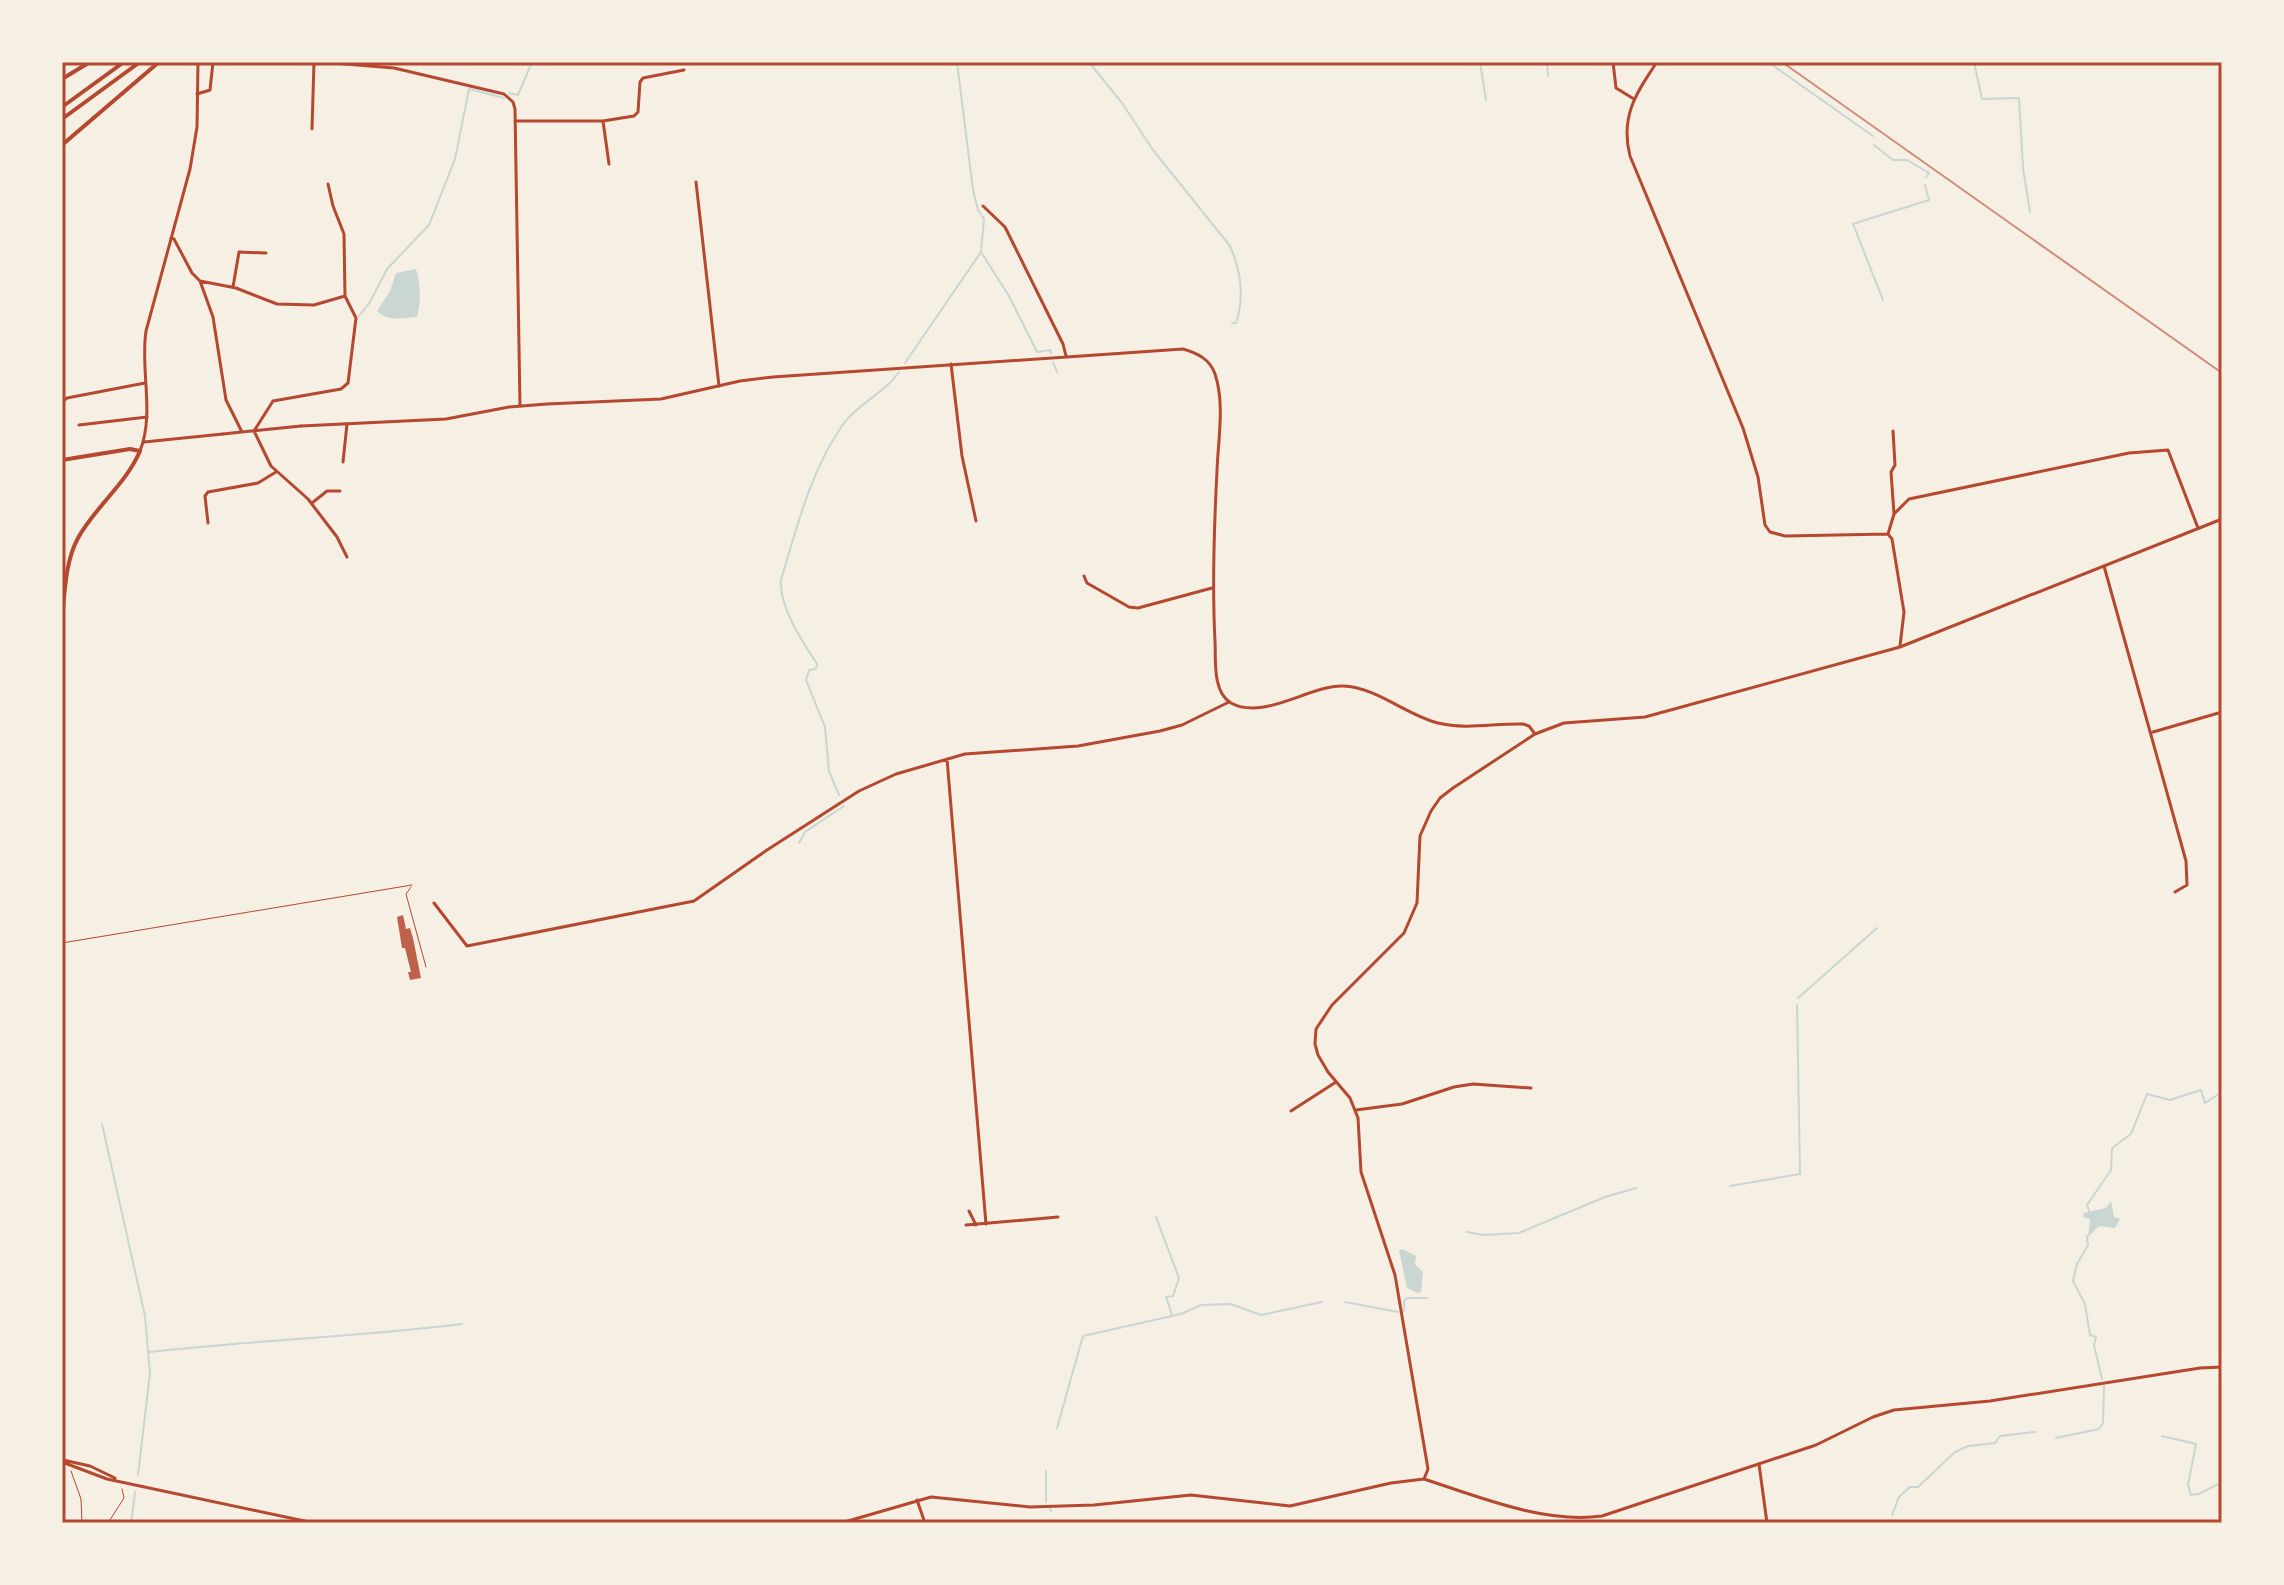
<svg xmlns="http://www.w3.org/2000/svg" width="2284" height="1585" font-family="'IBM Plex Sans',sans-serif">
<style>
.water{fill:#c9d6d2}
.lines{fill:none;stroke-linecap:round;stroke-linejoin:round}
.stream{stroke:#c9d6d2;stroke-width:2}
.building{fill:#bf614a}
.path{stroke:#b5482f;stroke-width:1}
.minor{stroke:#b5482f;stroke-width:3}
.tertiary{stroke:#b5482f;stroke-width:3}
.secondary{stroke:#b5482f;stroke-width:4}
.trunk{stroke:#b5482f;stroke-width:4}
.rail{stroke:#cf8b77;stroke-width:2}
.neatline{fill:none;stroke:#b5482f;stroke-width:3}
</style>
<rect width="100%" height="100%" fill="#f6efe4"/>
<path class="water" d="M 416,269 C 421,286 421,300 417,317 C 402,318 388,322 377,311 L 390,291 L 396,273 Z
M 2111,1201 L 2114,1217 L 2120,1219 L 2115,1228 L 2099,1226 L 2088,1237 L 2090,1219 L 2083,1217 L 2084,1213 L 2106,1208 Z
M 1402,1249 L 1416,1256 L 1415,1264 L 1423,1272 L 1421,1292 L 1418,1293 L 1407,1288 L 1399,1250 Z"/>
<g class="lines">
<path class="stream" d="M 1089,62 L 1122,103 L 1153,150 L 1230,246 C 1241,271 1245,296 1236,323 L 1232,323
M 1480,62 L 1486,100
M 1547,62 L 1548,76
M 1768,62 L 1873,136
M 1974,62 L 1982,99 L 2019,98 L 2023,168 L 2030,212
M 509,93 L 518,95 L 532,62
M 1874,145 L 1893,160 L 1907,160 L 1929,173 L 1926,177
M 981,252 L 1009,296 L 1037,352 L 1050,350 L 1051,353
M 1883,300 L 1853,224 L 1929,200 L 1925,185
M 359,316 L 370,302 L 387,269 L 429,225 L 455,159 L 469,89 L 504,98
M 1053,362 L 1057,372
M 905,363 L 981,252 L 984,219 L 978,210 L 973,190 L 957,62
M 839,795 L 829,771 L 825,727 L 806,680 L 809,670 L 816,669 L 817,664 C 802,641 779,607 781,580 C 797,527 811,469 844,423 C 859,403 885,393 899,372
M 799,843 L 805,832 L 844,806
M 1798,998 L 1877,928
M 102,1124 L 145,1316 L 150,1373 L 138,1475
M 1730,1186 L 1800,1174 L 1797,1005
M 2090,1213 L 2087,1205 L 2111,1170 L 2112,1148 L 2131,1134 L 2147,1094 L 2170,1100 L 2201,1090 L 2205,1103 L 2222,1092
M 1156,1217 L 1179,1278 L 1173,1296 L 1166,1297 L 1172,1315
M 1467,1232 L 1484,1235 L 1519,1233 L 1605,1197 L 1636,1188
M 2087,1236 L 2088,1245 L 2077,1264 L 2073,1281 L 2085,1304 L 2090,1335 L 2096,1337 L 2094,1345 L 2102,1379
M 1345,1302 L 1398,1312
M 1404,1311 L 1404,1301 L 1407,1298 L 1427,1298
M 149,1352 C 253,1340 358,1337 462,1324
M 1057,1428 L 1083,1336 L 1181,1314 L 1201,1305 L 1231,1304 L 1261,1315 L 1322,1302
M 2162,1436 L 2196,1444 L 2188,1485 L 2191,1495 L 2199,1494 L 2222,1482
M 2056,1438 L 2099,1429 L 2103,1423 L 2104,1386
M 1046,1471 L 1046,1502
M 1050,1509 L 1051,1511
M 1892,1515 L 1899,1497 L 1910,1487 L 1918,1487 L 1955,1452 L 1968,1446 L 1995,1443 L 2000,1436 L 2035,1432
M 131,1523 L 135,1492"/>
</g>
<path class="building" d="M 403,915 L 406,929 L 410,928 L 413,938 L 421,978 L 410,980 L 408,972 L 411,972 L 405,948 L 402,948 L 397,917 Z"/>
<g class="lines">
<path class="path" d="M 411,887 L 406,894 L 426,967
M 62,943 L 412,885
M 71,1471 L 81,1499 L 82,1523
M 108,1523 L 124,1498 L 122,1489"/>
<path class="minor" d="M 321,62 L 394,68 L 504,94 L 513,102 L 515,109 L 520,406
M 1613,62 L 1616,88 L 1634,99
M 1657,62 C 1636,93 1620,117 1630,156 L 1743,428 L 1758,477 L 1765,525 L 1770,532 L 1785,536 L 1888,534
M 197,94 L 210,90 L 213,62
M 515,121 L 603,121 L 609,164
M 603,121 L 634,116 L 638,112 L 640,82 L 643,78 L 684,70
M 312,129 L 314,62
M 696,182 L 719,386
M 983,206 L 1005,227 L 1063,344 L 1066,356
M 171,238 L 174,239 L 192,273 L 200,281 L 236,288 L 277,304 L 314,305 L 345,296
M 200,281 L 213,317 L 226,400 L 242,432
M 233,287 L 239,252 L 266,253
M 951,364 L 962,456 L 976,521
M 62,402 L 67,398 L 145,383
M 79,425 L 147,417
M 254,431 L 273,401 L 341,389 L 348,383 L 356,318 L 345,296 L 344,234 L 333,206 L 328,184
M 254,431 L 271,466 L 308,499 L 337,537 L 347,557
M 1893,431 L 1895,465 L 1891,472 L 1894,514
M 223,434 L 301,426
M 343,462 L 347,424
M 312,503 L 327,491 L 340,491
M 208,523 L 205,496 L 208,492 L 258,483 L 276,472
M 2104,566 L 2186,861 L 2187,885 L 2175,892
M 1084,576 L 1087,583 L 1129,607 L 1138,608 L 1212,588
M 1900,646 L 1904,612 L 1892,539 L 1888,534 L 1894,514 L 1909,499 L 2129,453 L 2168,450 L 2198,528
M 2153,732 L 2222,712
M 947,759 L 986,1224
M 434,903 L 467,946 L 694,901 L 767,850 L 859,791 L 896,774 L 965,754 L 1078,746 L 1160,731 L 1182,725 L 1229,702
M 1356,1110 L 1402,1104 L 1454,1087 L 1473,1084 L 1531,1088
M 1291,1111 L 1336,1082
M 969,1211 L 976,1225
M 966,1225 L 1058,1217
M 1759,1464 L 1767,1523
M 917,1500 L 925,1523"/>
<path class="tertiary" d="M 301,426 L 446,419 L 509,407 L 547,404 L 661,399 L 740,381 L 773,377 L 1183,349 C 1197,353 1210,359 1215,374 C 1225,403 1218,441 1217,471 C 1214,528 1212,584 1215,641 C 1216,659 1212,692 1231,703 C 1264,721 1310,685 1343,686 C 1376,687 1406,715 1438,723 C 1467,730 1495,723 1523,724 L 1529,726 L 1535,734
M 144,442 L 223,434
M 140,451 C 155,413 140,370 146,331 L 190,169 L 197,127 L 198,62
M 63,1460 L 90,1466 L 115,1478
M 62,1462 L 107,1479 L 314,1523
M 1424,1479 C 1479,1497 1545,1524 1602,1516 L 1816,1445 L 1873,1417 L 1894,1410 L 1990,1401 L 2200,1368 L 2222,1367
M 841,1523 L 931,1497 L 1030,1507 L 1094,1505 L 1191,1495 L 1290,1506 L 1391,1483 L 1424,1479 L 1428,1469 L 1395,1275 L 1361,1172 L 1358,1118 L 1350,1098 L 1328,1072 L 1318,1055 L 1315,1044 L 1316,1029 L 1332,1005 L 1404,933 L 1417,903 L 1420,836 L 1431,811 L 1440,798 L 1453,788 L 1535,734 L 1564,723 L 1645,717 L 1900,647 L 2222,519"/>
<path class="secondary" d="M 62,460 L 130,449 L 140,451 C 126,484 95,507 78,538 C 65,562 65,592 62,619"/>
<path class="trunk" d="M 62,79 L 90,62
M 62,107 L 124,62
M 62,119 L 140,62
M 62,145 L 159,62"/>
<path class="rail" d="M 1782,62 L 2222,373"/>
</g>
<rect width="2284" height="1585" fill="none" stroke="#f6efe4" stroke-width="128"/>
<rect x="64" y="64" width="2156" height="1457" class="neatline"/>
</svg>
